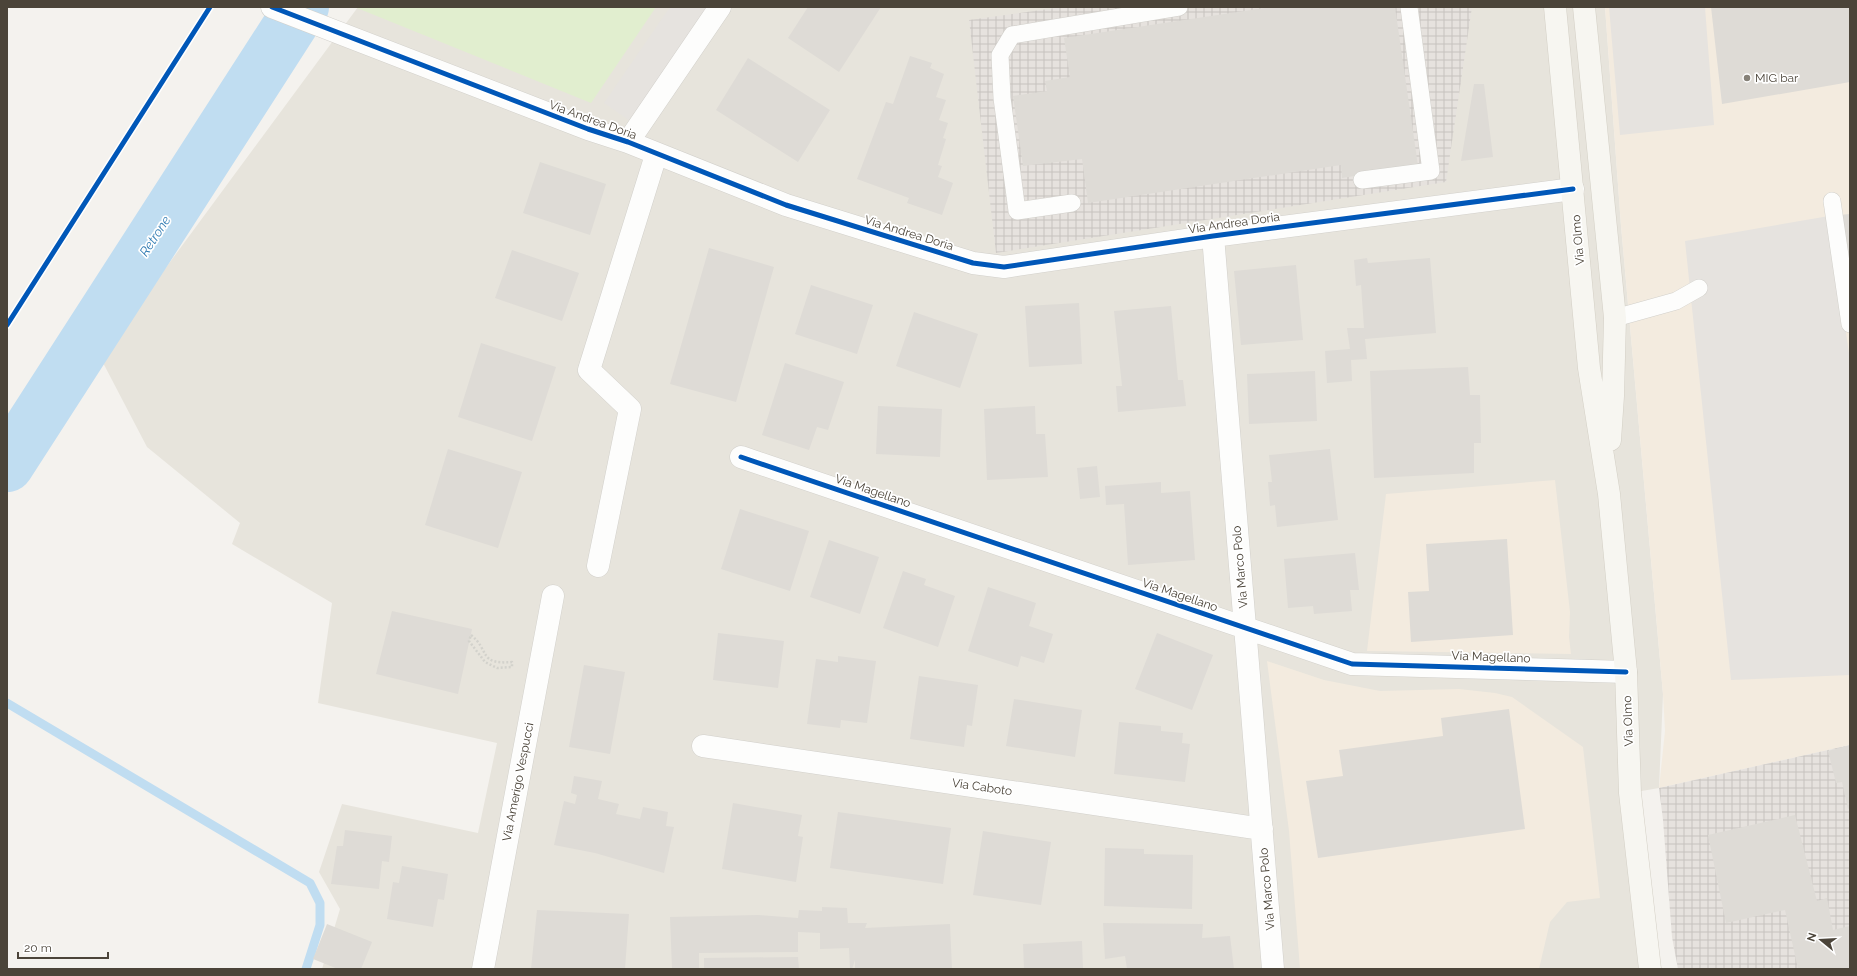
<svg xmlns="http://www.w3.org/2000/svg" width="1857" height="976" font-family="Raleway,sans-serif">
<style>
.residential{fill:#e7e4dc}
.commercial{fill:#f3ebdf}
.industrial{fill:url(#industrial-grid)}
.pitch{fill:#e1eecf}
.parking{fill:#e6e3df}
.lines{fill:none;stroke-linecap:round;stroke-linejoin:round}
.stream{stroke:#c0ddf1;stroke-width:9}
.river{stroke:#c0ddf1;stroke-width:54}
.building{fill:#dedbd6}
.lane-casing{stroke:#d2d0cb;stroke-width:18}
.street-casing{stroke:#d2d0cb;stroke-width:23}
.secondary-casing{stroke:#d3cfc5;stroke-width:23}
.path{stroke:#d3d2cc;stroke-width:2.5;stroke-dasharray:2 2;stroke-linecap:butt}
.lane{stroke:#fdfdfc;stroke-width:17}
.street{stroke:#fdfdfc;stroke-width:22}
.secondary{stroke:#f7f6f1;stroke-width:22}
.cycleway-casing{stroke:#fff;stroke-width:8}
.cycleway{stroke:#0057b8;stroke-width:5}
.poi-dot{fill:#868178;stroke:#fff;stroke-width:1.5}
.labels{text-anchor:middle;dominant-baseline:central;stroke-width:3.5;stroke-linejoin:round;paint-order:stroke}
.poi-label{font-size:12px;fill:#4b4439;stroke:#fff;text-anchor:start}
.street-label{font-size:12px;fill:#4b4439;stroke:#fff}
.water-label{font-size:13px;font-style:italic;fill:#2e7ab2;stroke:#fff}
</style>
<defs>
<pattern id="industrial-grid" width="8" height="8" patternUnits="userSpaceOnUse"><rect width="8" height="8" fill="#e6e2de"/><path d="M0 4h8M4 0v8" fill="none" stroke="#c7c3bf"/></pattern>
</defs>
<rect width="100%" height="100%" fill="#f4f2ee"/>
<path class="residential" d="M 358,7 L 1605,7 L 1621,226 L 1663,694 L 1659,788 L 1630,793 L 1650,969 L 322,969 L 340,909 L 319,872 L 342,804 L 478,833 L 497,743 L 318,703 L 332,603 L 232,544 L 240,523 L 147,447 L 100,357 Z"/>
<path class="commercial" d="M 1605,7 L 1850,7 L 1850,745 L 1659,788 L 1665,731 L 1663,694 L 1621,226 Z
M 1555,480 L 1570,612 L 1569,637 L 1571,654 L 1367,651 L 1386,494 Z
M 1267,661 L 1324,680 L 1380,691 L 1459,689 L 1495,693 L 1512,697 L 1583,747 L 1600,898 L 1567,902 L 1550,922 L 1539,969 L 1300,969 L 1289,831 Z"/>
<path class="industrial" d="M 1062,7 L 1472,7 L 1446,182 L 996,253 L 969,20 Z
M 1850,745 L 1850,969 L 1678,969 L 1672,937 L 1663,820 L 1659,788 Z"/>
<path class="pitch" d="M 358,7 L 656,7 L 591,103 L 357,8 Z"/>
<path class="parking" d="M 670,7 L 711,7 L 633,123 L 604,103 Z
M 1609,7 L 1705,7 L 1714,125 L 1620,135 Z
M 1829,216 L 1850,360 L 1850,675 L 1731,680 L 1685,241 Z"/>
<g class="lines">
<path class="stream" d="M 7,703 L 310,883 L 320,903 L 320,925 L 306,969"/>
<path class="river" d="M 7,465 L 302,7"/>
</g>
<path class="building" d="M 808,7 L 881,7 L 839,72 L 788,38 Z
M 1271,7 L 1395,7 L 1418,166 L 1342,178 L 1341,165 L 1088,203 L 1082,159 L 1023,166 L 1013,96 L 1047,91 L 1045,81 L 1070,77 L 1064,38 Z
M 1711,7 L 1850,7 L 1850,82 L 1722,104 Z
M 910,56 L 932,63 L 930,68 L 944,74 L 936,97 L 946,100 L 939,120 L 948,123 L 943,138 L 946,139 L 938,165 L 942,166 L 938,177 L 953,183 L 942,215 L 907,203 L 909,198 L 857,179 L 886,102 L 893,104 Z
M 748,58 L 830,110 L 798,162 L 716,110 Z
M 1474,84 L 1484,84 L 1493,157 L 1461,161 Z
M 540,162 L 606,184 L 590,235 L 523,213 Z
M 1850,214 L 1850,287 L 1839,215 Z
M 709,248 L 774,267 L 736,402 L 670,384 Z
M 512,250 L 579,273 L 562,321 L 495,298 Z
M 1367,258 L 1368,263 L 1430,258 L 1436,333 L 1365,339 L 1367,359 L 1351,360 L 1352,381 L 1327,383 L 1325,351 L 1350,349 L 1347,328 L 1364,328 L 1361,285 L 1356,286 L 1354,260 Z
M 1296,265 L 1303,340 L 1241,345 L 1234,271 Z
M 811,285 L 873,305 L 857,354 L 795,334 Z
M 1079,303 L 1082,364 L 1029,367 L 1025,306 Z
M 1171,306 L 1178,380 L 1183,380 L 1186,406 L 1118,412 L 1116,386 L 1122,386 L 1114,311 Z
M 914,312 L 978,334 L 960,388 L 896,366 Z
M 481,343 L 556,367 L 532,441 L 458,417 Z
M 785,363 L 844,382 L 828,430 L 817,427 L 809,450 L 762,435 Z
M 1468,367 L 1470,395 L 1480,395 L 1481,443 L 1474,443 L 1474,473 L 1374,478 L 1370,371 Z
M 1315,371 L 1317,421 L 1249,424 L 1247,374 Z
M 878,406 L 942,409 L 940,457 L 876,454 Z
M 1035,406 L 1036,434 L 1045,434 L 1048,477 L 987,480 L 984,409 Z
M 448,449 L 522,472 L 498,548 L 425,525 Z
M 1330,449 L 1338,520 L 1277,527 L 1275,505 L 1270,506 L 1268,482 L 1272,482 L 1269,455 Z
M 1097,466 L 1100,497 L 1080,499 L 1077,468 Z
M 1161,482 L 1161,493 L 1190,491 L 1195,560 L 1128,565 L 1124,504 L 1106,505 L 1105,486 Z
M 740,509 L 809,531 L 790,591 L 721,569 Z
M 1507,539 L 1513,635 L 1411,642 L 1408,592 L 1429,591 L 1426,544 Z
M 829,540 L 879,557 L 860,614 L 810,597 Z
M 1355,553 L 1359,590 L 1350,590 L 1352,611 L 1314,614 L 1313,606 L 1288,608 L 1284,559 Z
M 903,571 L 926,579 L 924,585 L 955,596 L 938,647 L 883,628 Z
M 988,587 L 1036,603 L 1029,626 L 1053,634 L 1044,663 L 1021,656 L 1018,667 L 968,651 Z
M 392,611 L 472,629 L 458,694 L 376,674 Z
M 718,633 L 784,641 L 778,688 L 713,680 Z
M 1157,633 L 1213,655 L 1192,710 L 1135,689 Z
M 838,656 L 876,661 L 867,723 L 841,720 L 840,728 L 807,724 L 816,659 L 838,662 Z
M 584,665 L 625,672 L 610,754 L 569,747 Z
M 919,676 L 978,685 L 972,726 L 967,725 L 964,747 L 910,739 Z
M 1014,699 L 1082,710 L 1075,757 L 1006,746 Z
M 1509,709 L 1525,829 L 1318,858 L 1306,781 L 1343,776 L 1339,750 L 1443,736 L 1441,718 Z
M 1119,722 L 1161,726 L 1161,731 L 1183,733 L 1182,743 L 1190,744 L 1185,782 L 1114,774 Z
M 1850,745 L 1850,808 L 1848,809 L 1842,782 L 1836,783 L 1828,751 Z
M 574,776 L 602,781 L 598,799 L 619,804 L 616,814 L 640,819 L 643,807 L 668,812 L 666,826 L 674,827 L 664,873 L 595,853 L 554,845 L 564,801 L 575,804 L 577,795 L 571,793 Z
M 733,803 L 802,815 L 798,836 L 803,837 L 796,882 L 722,869 Z
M 838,812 L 951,828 L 943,884 L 830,868 Z
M 1795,815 L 1817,901 L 1827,898 L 1833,930 L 1850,926 L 1850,969 L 1798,969 L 1785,910 L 1726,923 L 1708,835 Z
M 345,830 L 392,836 L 389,862 L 382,861 L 379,889 L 331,884 L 337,846 L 343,846 Z
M 983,831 L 1051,842 L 1041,905 L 973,895 Z
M 1105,848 L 1144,849 L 1144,854 L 1193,855 L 1192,909 L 1104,906 Z
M 402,866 L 448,874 L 444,900 L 438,899 L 433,927 L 387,919 L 393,882 L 399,883 Z
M 822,907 L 847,908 L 848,923 L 867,923 L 865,928 L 950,924 L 952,969 L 855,969 L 855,960 L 852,969 L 850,969 L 849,948 L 820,949 L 820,933 L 798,932 L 798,952 L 699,953 L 699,969 L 672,969 L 670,917 L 758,915 L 798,918 L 799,910 L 822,911 Z
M 537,910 L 629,914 L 625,969 L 531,969 Z
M 1103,923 L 1203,924 L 1202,938 L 1230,936 L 1234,969 L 1127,969 L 1125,956 L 1105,959 Z
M 327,924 L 372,942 L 361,969 L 338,969 L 313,959 Z
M 1082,941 L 1083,969 L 1024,969 L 1023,944 Z
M 798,957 L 799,969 L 704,969 L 704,958 Z"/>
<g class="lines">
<g class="lane-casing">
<path id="lane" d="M 1362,180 L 1431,171 L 1409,7
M 1832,201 L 1850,324
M 1072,203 L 1017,211 L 1002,98 L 1000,55 L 1012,35 L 1179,7
M 1615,318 L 1676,301 L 1699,288"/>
</g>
<g class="street-casing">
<path id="street" d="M 272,7 L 588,129 L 628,142 L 786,205 L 973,263 L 1004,267 L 1213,236 L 1573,189
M 628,142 L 720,7
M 1213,236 L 1273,969
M 741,457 L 1352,664 L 1626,672
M 598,566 L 630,409 L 589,370 L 656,155
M 703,746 L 1262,829
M 483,969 L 553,596"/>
</g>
<g class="secondary-casing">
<path id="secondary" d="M 1555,7 L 1589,368 L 1609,494 L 1626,672 L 1630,793 L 1650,969
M 1584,7 L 1615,318 L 1613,396 L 1610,440"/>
</g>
<path class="path" d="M 471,635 C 490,650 478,665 512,662 L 512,667 L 497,668 L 485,662 L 469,641 Z"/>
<use href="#lane" class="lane"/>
<use href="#street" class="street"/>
<use href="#secondary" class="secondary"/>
<g class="cycleway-casing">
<path id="cycleway" d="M 272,7 L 588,129 L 628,142 L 786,205 L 973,263 L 1004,267 L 1213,236 L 1573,189
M 7,325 L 210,7
M 741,457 L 1352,664 L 1626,672"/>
</g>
<use href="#cycleway" class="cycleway"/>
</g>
<circle class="poi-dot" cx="1747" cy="78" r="4"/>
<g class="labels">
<g class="poi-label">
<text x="1755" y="78">MIG bar</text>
</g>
<g class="street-label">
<text transform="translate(593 120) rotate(20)">Via Andrea Doria</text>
<text transform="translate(1234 223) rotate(-8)">Via Andrea Doria</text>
<text transform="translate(909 233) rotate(17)">Via Andrea Doria</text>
<text transform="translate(1578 240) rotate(-95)">Via Olmo</text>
<text transform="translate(873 491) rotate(19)">Via Magellano</text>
<text transform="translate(1240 567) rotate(-95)">Via Marco Polo</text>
<text transform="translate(1180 595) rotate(19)">Via Magellano</text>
<text transform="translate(1491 657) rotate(2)">Via Magellano</text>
<text transform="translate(1628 721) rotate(-92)">Via Olmo</text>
<text transform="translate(518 782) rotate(-79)">Via Amerigo Vespucci</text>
<text transform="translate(982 787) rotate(8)">Via Caboto</text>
<text transform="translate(1267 889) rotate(-95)">Via Marco Polo</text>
</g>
<g class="water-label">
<text transform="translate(155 236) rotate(-57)">Retrone</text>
</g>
</g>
<rect width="1857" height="976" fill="none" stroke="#4b4439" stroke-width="16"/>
<g transform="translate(1821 940) rotate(288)" stroke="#ffffff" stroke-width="3" paint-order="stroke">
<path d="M0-3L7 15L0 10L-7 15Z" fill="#4b4439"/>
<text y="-6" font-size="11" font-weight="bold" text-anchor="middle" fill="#4b4439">N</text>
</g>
<path d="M18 952v6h90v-6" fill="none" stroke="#4b4439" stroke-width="2"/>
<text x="24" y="952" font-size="12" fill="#4b4439" stroke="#ffffff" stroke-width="3" paint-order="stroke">20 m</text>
</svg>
